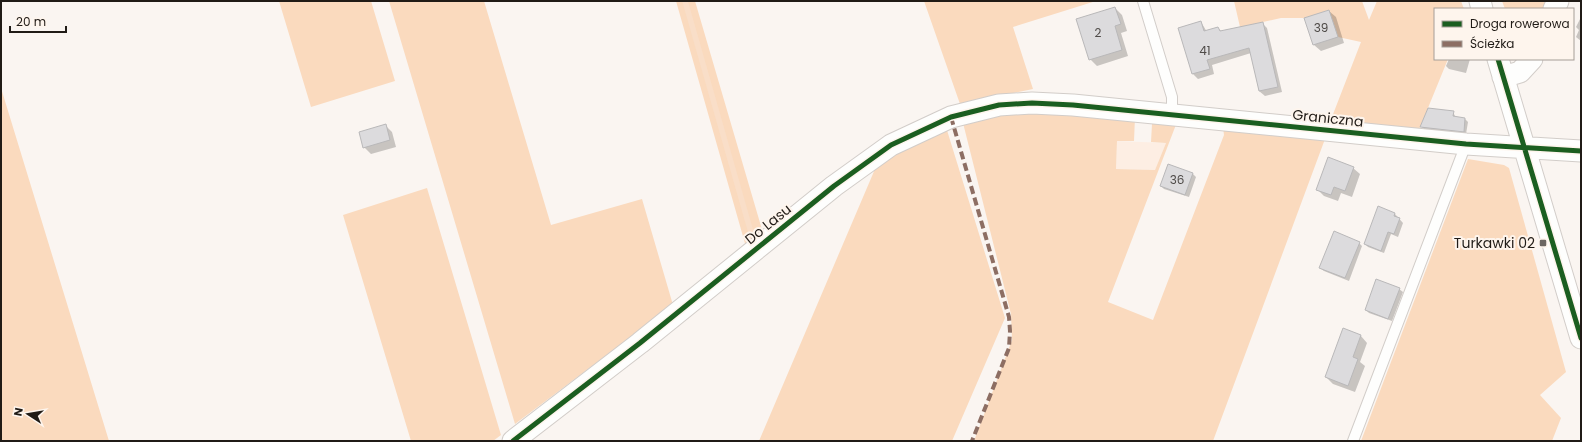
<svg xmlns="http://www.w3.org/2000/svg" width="1582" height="442" font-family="Poppins,sans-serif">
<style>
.built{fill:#fdeee3}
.green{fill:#fadabe}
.shadow{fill:#0003}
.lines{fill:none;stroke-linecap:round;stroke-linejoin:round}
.stream{stroke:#f9dec8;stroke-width:5.5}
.building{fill:#dcdbdd;stroke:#b9b8b9}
.service-casing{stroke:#d2cdc9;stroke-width:12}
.minor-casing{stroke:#d2cdc9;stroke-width:23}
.service{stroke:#fefefd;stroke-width:10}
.minor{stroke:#fefefd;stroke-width:21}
.quiet{stroke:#8d6e63;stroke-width:4;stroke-dasharray:8 4;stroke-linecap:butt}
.cycleway-casing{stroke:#fef5ed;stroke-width:8}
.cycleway{stroke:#1b5e20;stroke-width:5}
.poi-dot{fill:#6c6763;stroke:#fef5ed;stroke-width:1.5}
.labels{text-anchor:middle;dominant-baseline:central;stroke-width:4;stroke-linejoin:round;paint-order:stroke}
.number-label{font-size:12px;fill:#4f4b48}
.street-label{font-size:14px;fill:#201b16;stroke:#fef5ed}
.poi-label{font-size:14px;fill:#201b16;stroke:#fef5ed;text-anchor:end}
</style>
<rect width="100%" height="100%" fill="#faf5f1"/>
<path class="built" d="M 1117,141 L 1166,143 L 1155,170 L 1116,169 Z"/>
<path class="green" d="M 279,1 L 371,1 L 395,81 L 311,107 Z
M 389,1 L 484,1 L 551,225 L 642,199 L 673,305 L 515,424 Z
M 676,1 L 695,1 L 763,233 L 746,247 Z
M 924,1 L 1096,1 L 1013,27 L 1033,89 L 960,104 Z
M 1234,1 L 1362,1 L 1369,20 L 1377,1 L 1461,1 L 1464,9 L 1435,9 L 1435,59 L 1448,59 L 1419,130 L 1330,122 L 1361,42 L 1338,37 L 1329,10 L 1304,18 L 1281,18 L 1240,27 Z
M 1502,1 L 1550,1 L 1547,9 L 1505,9 Z
M 1,88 L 109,441 L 1,441 Z
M 1015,109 L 1135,117 L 1134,141 L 1117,141 L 1116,169 L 1155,170 L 1166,143 L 1151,142 L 1152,124 L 1154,121 L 1177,122 L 1108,302 L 1153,320 L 1224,135 L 1223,127 L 1325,139 L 1213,441 L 974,441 L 1012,340 L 1011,314 L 962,119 Z
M 946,127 L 1005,318 L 952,441 L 759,441 L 878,162 Z
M 1468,159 L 1504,165 L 1509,168 L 1566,372 L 1540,395 L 1561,418 L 1552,441 L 1361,441 Z
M 427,188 L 501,435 L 493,441 L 411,441 L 343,215 Z"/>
<path class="shadow" d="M 1115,8 L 1122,15 L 1127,31 L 1121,33 L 1128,56 L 1097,66 L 1090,59 Z
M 1329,11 L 1336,17 L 1344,43 L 1321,51 L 1314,45 Z
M 1581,17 L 1581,41 L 1576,37 L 1579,30 L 1576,27 Z
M 1201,22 L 1207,32 L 1218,28 L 1222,32 L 1262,23 L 1267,28 L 1282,92 L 1265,96 L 1259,91 L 1251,53 L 1212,65 L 1214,74 L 1198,79 L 1193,74 L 1179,28 Z
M 1449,59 L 1470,59 L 1466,73 L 1449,69 L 1446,66 Z
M 1453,112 L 1456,118 L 1464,118 L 1468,122 L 1466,134 L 1425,130 L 1422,127 Z
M 386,126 L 392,132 L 396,147 L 371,154 L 364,147 Z
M 1353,168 L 1360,174 L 1352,197 L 1341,193 L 1338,201 L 1324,196 L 1317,189 Z
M 1193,174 L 1196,177 L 1189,197 L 1164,189 L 1161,186 Z
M 1395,214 L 1403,223 L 1398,237 L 1391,234 L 1384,253 L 1368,247 L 1365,244 Z
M 1359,243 L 1362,246 L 1349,281 L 1324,271 L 1320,268 Z
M 1399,289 L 1403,292 L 1392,321 L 1369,313 L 1366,310 Z
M 1361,336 L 1367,343 L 1360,362 L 1365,366 L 1355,392 L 1333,384 L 1326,377 Z"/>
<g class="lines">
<path class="stream" d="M 685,1 L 752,236"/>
</g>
<path class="building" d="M 1115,7 L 1121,24 L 1115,26 L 1122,50 L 1089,60 L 1076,19 Z
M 1329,10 L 1338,37 L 1313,45 L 1304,18 Z
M 1201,21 L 1204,31 L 1218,27 L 1220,31 L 1263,22 L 1278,87 L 1259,91 L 1249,48 L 1207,60 L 1210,69 L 1192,74 L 1178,28 Z
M 1428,108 L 1454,111 L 1453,116 L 1465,118 L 1464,132 L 1420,127 Z
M 386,124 L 390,140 L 363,148 L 359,132 Z
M 1328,157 L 1354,167 L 1345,191 L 1334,187 L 1331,195 L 1316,190 Z
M 1168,164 L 1193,173 L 1185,195 L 1160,186 Z
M 1378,206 L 1395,213 L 1394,216 L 1400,218 L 1394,234 L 1388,232 L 1381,251 L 1364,244 Z
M 1334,231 L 1360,242 L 1345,278 L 1319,268 Z
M 1376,279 L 1400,288 L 1388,319 L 1365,310 Z
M 1343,328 L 1361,335 L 1353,357 L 1358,359 L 1348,386 L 1325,377 Z"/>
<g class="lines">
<g class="service-casing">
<path id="service" d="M 1143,1 L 1172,97 L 1172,115
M 1353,441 L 1466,144"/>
</g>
<g class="minor-casing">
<path id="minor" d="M 1480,1 L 1482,9
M 1554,9 L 1558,1
M 1498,59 L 1581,338
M 1503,77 L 1520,72 L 1532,59
M 513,441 L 640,343 L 834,186 L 891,145 L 951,117 L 999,105 L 1032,103 L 1073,105 L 1466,144 L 1581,151"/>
</g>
<use href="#service" class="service"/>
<use href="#minor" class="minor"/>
<path class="quiet" d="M 951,117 L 1009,317 L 1010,331 L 1009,348 L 972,441"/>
<g class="cycleway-casing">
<path id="cycleway" d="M 1498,59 L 1581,338
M 513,441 L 640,343 L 834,186 L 891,145 L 951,117 L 999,105 L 1032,103 L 1073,105 L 1466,144 L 1581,151"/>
</g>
<use href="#cycleway" class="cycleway"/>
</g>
<rect class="poi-dot" x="1539" y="239" width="8" height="8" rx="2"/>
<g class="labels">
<g class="number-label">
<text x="1321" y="27">39</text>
<text x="1098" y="32">2</text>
<text x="1205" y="50">41</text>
<text x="1177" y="179">36</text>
</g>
<g class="street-label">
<text transform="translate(1328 118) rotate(6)">Graniczna</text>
<text transform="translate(768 224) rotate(-39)">Do Lasu</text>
</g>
<g class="poi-label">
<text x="1535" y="243">Turkawki 02</text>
</g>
</g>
<rect width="1582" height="442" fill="none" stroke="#201b16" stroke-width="4"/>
<rect x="1434" y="8" width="140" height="52" fill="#fef5ed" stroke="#a59e97"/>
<rect x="1442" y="21" width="20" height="6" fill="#1b5e20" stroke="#a59e97"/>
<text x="1470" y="28" font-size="12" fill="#201b16">Droga rowerowa</text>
<rect x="1442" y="41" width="20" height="6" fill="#8d6e63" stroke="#a59e97"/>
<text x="1470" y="48" font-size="12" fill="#201b16">Ścieżka</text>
<g transform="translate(28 414) rotate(282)" stroke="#fef5ed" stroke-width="3" paint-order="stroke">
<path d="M0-3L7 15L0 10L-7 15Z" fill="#201b16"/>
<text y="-6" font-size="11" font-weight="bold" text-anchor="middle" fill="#201b16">N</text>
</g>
<path d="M10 26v6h56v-6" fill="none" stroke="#201b16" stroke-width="2"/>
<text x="16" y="26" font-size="12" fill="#201b16" stroke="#fef5ed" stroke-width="3" paint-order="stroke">20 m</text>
</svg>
